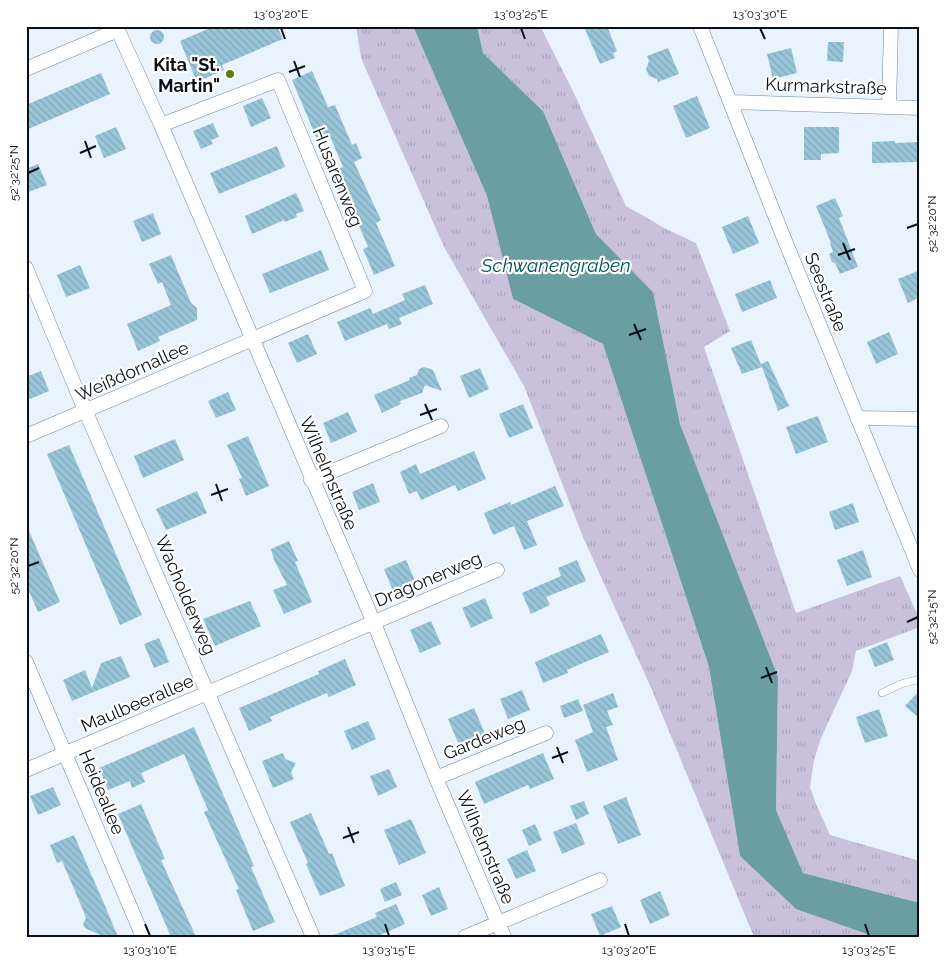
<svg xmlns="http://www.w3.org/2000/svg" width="946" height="963" font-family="Raleway,sans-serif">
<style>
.grass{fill:url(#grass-tufts)}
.water{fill:#6a9ea1}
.building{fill:url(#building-back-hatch)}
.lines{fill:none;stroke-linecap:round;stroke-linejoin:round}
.service-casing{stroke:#758495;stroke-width:8}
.minor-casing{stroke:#758495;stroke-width:15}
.service{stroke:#fff;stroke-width:7}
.minor{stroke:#fff;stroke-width:14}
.ticks{fill:none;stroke:#0a1016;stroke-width:2}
.poi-dot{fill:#5a8204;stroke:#fff;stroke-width:2}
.labels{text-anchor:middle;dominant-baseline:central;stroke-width:4.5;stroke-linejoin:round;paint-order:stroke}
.poi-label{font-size:18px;font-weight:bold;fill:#0a1016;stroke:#fff;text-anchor:end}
.street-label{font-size:18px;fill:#0a1016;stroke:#fff}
.water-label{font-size:19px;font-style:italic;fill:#025257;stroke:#fff}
.neatline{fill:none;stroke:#0a1016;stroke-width:2}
.ticks-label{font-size:12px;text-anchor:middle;fill:#0a1016}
</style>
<defs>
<pattern id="grass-tufts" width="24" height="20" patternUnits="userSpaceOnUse" patternTransform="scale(1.25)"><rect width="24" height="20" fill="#c9c1db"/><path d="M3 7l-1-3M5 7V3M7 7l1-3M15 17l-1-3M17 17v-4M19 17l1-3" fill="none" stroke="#aba5bb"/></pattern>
<pattern id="building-back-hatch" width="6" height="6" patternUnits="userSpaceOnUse" patternTransform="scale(1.25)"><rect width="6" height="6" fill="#98c5d8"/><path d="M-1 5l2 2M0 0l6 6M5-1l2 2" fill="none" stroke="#82a8b9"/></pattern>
</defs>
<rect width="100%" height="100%" fill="#e8f3fe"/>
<path class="grass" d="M 356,26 L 413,26 L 487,196 L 513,299 L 603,344 L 709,667 L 740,856 L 796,909 L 875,937 L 754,937 L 652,690 L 583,537 L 524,386 L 444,247 L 361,58 Z
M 477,26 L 540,26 L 572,89 L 626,206 L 666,229 L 696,243 L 730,331 L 704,347 L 796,613 L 900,576 L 920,620 L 920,627 L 856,651 L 852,671 L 821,738 L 814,760 L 810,787 L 816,804 L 830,835 L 920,861 L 920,903 L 803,873 L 776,810 L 778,677 L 680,424 L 653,292 L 596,234 L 543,111 L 483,53 Z"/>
<path class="water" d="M 413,26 L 477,26 L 483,53 L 543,111 L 596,234 L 653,292 L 680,424 L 778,677 L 776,810 L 803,873 L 920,903 L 920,937 L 875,937 L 796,909 L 740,856 L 709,667 L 603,344 L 513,299 L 487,196 Z"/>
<path class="building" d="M 215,26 L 277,26 L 283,39 L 222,65 L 224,70 L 197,82 L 180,41 Z
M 593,26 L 607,26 L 617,51 L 613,53 L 615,58 L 600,64 L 585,29 Z
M150 37a7 7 0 1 1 14 0a7 7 0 1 1-14 0Z
M 828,42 L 844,42 L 843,62 L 827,61 Z
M 668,48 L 679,74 L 658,82 L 657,79 L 649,76 L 646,69 L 649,61 L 647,56 Z
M 791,48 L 797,73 L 773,79 L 767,54 Z
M 312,71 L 328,107 L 335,105 L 352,145 L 356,143 L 362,158 L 354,162 L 381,220 L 376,223 L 395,266 L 374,275 L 363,249 L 368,247 L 344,191 L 340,193 L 331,172 L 343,167 L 329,134 L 317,139 L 292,80 Z
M 101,73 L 110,94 L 26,130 L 26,105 Z
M 697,96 L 710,128 L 686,138 L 673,106 Z
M 262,98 L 271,118 L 251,127 L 243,106 Z
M 213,123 L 219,137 L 211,140 L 213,144 L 201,149 L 193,131 Z
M 116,127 L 126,149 L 104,158 L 95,136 Z
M 804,127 L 839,127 L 839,153 L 821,154 L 821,160 L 804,160 Z
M 895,141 L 895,143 L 920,142 L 920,162 L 872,163 L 872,142 Z
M 277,146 L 285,167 L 219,194 L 210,173 Z
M 38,164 L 47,185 L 26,193 L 26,169 Z
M 296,193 L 304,211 L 296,214 L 297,217 L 285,222 L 284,220 L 252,234 L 245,216 Z
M 835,198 L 843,216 L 839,218 L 858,267 L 840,274 L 835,263 L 832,262 L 829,254 L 833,252 L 830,243 L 831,243 L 816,206 Z
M 153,213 L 161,234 L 142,242 L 133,221 Z
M 748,216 L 759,243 L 733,254 L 722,227 Z
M 321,250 L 329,270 L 270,293 L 262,274 Z
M 171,255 L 191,303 L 197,308 L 197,320 L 158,337 L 160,341 L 138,351 L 127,324 L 171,305 L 162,282 L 158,284 L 149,264 Z
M 80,265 L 90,288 L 66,297 L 57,275 Z
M 920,270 L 920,297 L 908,303 L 898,279 Z
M 770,280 L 777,298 L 742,312 L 735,294 Z
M 425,285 L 433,304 L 399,318 L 402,324 L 389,329 L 387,324 L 345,341 L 337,322 L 370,308 L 373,314 L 405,300 L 402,294 Z
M 889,332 L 898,354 L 876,364 L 867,342 Z
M 308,334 L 317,354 L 297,363 L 288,343 Z
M 751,340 L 762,367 L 742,374 L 731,348 Z
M 768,361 L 789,406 L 778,411 L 761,364 Z
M 424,367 L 433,370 L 442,391 L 425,385 L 422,393 L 400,401 L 401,404 L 382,413 L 374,395 L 410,380 L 409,378 L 417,375 L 419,369 Z
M 480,368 L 489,389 L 469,398 L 460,376 Z
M 41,371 L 49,391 L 30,399 L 26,391 L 26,377 Z
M 228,392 L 236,410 L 216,418 L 208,401 Z
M 523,404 L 533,428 L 509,438 L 499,414 Z
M 348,412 L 357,432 L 331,443 L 323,423 Z
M 818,416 L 828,442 L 796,454 L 786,427 Z
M 248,436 L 269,486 L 246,496 L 239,479 L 242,478 L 227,445 Z
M 175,439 L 184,460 L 143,478 L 134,456 Z
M 69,445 L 142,615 L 120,625 L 47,454 Z
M 474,451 L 486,479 L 458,491 L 455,485 L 421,500 L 417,491 L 409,494 L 400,472 L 416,464 L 420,474 Z
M 373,483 L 380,502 L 359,510 L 352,492 Z
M 555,486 L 564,506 L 527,521 L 537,545 L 524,550 L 514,526 L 493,535 L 484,513 L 510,502 L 511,505 Z
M 197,491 L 207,513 L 166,530 L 156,509 Z
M 853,503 L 859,522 L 835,530 L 829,512 Z
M 26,524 L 60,602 L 38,612 L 26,584 Z
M 289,541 L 298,561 L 295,562 L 312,602 L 284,614 L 273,590 L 287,585 L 274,560 L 271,549 Z
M 863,550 L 872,577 L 847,586 L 837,560 Z
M 406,560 L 416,583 L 394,593 L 384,569 Z
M 577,560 L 586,581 L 546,597 L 550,605 L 531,614 L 522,593 L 561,576 L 558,568 Z
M 485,598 L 493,618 L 471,628 L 462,608 Z
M 250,601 L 261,626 L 215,646 L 203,619 Z
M 431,621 L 441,644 L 420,653 L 410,630 Z
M 601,634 L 609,652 L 567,670 L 568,673 L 543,683 L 535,662 Z
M 159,638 L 169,662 L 154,668 L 144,644 Z
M 887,642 L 894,660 L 875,667 L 868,650 Z
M 121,656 L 130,677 L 72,701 L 63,680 L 85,670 L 92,688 L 101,663 Z
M 345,659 L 356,685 L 329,697 L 327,693 L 270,717 L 272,721 L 249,731 L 239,708 L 319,674 L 318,671 Z
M 522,690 L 530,710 L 508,719 L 500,699 Z
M 920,690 L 920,719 L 905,706 Z
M 613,693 L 618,707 L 607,711 L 613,725 L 606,727 L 618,760 L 587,772 L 575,740 L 593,732 L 583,705 Z
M 578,699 L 583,711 L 564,718 L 560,706 Z
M 474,708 L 485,734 L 459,745 L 448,719 Z
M 879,709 L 888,736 L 865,743 L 856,717 Z
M 368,721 L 376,739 L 352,750 L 344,731 Z
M 194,727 L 254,866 L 251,867 L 275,922 L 253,931 L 236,890 L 239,889 L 204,812 L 208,810 L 184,754 L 141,773 L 145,782 L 132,788 L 130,781 L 108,790 L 99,768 Z
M 283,753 L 285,759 L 296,763 L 291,772 L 294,779 L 273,788 L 262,761 Z
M 543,753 L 554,779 L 530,789 L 528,785 L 484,804 L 475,782 Z
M 389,769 L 397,787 L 378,796 L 370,776 Z
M 53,787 L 61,805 L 38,815 L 30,796 Z
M 626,797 L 641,835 L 618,844 L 603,806 Z
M 584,801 L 589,814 L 576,820 L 570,806 Z
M 141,804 L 165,859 L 161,860 L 196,937 L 171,937 L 118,814 Z
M 311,813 L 329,854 L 332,853 L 345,886 L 320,896 L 306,864 L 308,863 L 290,822 Z
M 411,819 L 426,853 L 399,865 L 384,830 Z
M 576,823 L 585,844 L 562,854 L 553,832 Z
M 535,824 L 542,840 L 529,846 L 522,830 Z
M 74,835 L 106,908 L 118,937 L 105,937 L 85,928 L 83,924 L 86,918 L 83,910 L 62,861 L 57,863 L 50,845 Z
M 527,850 L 536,871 L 516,879 L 507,859 Z
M 396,882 L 402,895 L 385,902 L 380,889 Z
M 439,887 L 448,909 L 431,916 L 422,895 Z
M 660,891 L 670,915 L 650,924 L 640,900 Z
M 396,904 L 405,924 L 376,937 L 329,937 L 377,917 L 375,913 Z
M 612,906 L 621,927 L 600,936 L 591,914 Z"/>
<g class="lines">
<g class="service-casing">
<path id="service" d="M 882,693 L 901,684 L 920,679"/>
</g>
<g class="minor-casing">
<path id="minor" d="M 116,26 L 161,125 L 374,623 L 436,778 L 504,937
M 700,26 L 781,231 L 920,570
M 26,69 L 118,30
M 732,102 L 920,108
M 889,107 L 891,26
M 26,268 L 79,396 L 313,937
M 857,418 L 920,419
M 26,436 L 365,291 L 278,80 L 161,125
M 311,480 L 441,426
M 26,662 L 143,937
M 26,770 L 497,570
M 436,778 L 546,733
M 465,937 L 600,880"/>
</g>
<use href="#service" class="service"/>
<use href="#minor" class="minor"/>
</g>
<path class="ticks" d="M 281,28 L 285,39M 521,28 L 525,39M 760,28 L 765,39M 294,61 L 300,77M 289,72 L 305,66M 85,141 L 91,158M 80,153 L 96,146M 28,173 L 39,168M 907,228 L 918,224M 843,243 L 850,260M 838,255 L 855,249M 634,324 L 641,340M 629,335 L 646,329M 425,404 L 432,420M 420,415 L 437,409M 216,484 L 222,501M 211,495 L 228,489M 28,566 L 39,562M 907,622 L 918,617M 766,667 L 772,683M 761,678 L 777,672M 557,747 L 563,763M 552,758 L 568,752M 348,827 L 354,843M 343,838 L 359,832M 145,924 L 150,936M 385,924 L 389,936M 625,924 L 629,936M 865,924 L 869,936"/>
<circle class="poi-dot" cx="230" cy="74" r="5"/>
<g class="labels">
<g class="poi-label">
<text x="220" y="64">Kita "St.<tspan x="220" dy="21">Martin"</tspan></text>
</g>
<g class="street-label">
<text transform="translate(826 86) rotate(2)">Kurmarkstraße</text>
<text transform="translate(338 177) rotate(68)">Husarenweg</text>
<text transform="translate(826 292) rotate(68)">Seestraße</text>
<text transform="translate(132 371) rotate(-24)">Weißdornallee</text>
<text transform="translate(329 473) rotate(67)">Wilhelmstraße</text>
<text transform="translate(428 579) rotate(-23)">Dragonerweg</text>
<text transform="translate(186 595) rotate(67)">Wacholderweg</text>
<text transform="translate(137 703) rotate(-23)">Maulbeerallee</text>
<text transform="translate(484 738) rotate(-22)">Gardeweg</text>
<text transform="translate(102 792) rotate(67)">Heideallee</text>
<text transform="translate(486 847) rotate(67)">Wilhelmstraße</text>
</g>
<g class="water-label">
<text x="556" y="265">Schwanengraben</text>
</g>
</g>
<rect width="946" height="963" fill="none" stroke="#ffffff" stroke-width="55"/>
<rect x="28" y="28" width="890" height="908" class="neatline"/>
<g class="ticks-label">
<text x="281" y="18">13°03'20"E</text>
<text x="521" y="18">13°03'25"E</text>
<text x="760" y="18">13°03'30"E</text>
<text transform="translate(14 173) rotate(-90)" y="4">52°32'25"N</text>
<text transform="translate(932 224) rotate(-90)" y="4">52°32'20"N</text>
<text transform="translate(14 566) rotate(-90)" y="4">52°32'20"N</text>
<text transform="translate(932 617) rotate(-90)" y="4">52°32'15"N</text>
<text x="150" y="954">13°03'10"E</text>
<text x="389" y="954">13°03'15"E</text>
<text x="629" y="954">13°03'20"E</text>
<text x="869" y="954">13°03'25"E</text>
</g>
</svg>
